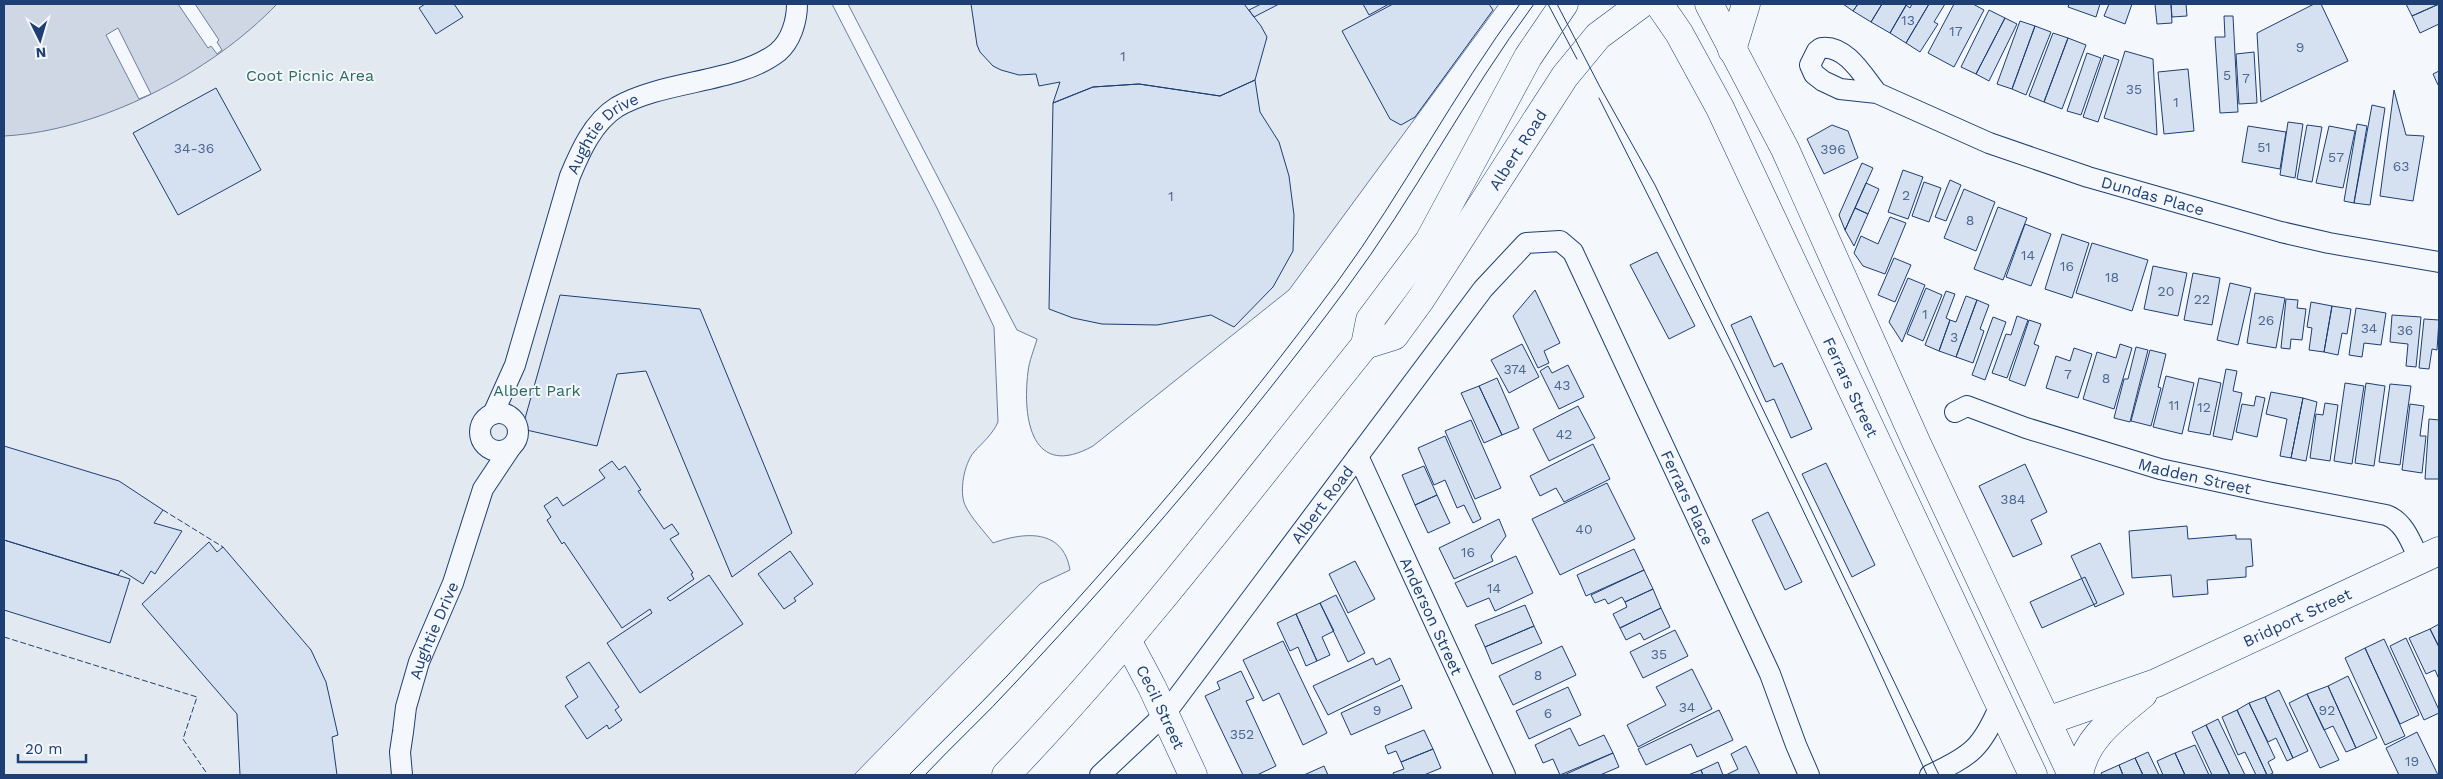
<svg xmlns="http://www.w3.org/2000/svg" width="2443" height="779" font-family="'Work Sans',sans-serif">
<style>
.green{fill:#e3e9f0;stroke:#687fa3}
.water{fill:#cfd7e4;stroke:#687fa3}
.pier{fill:#f4f7fb;stroke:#687fa3}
.building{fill:#d5e0f0;stroke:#1d3f73}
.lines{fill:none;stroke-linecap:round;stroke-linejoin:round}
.street-casing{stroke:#1d3f73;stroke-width:22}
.secondary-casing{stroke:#1d3f73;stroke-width:29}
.primary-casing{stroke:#1d3f73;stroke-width:29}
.street{stroke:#f4f7fb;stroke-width:20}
.secondary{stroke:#f4f7fb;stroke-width:28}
.primary{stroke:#f4f7fb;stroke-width:28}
.tram{stroke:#1d3f73;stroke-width:1}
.fence{stroke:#1d3f73;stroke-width:1;stroke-dasharray:6 2.5;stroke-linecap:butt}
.labels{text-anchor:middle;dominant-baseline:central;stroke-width:4;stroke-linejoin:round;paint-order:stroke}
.number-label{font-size:14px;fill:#4b6792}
.park-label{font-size:16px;fill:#2c6c60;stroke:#f4f7fb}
.street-label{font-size:16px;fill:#1d3f73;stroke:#f4f7fb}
</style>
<rect width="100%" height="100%" fill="#f4f7fb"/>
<path class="green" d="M 4,4 L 832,4 L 937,208 L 994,327 L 998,422 C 992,435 983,442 974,452 C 964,464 959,491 965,505 C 971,518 984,531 993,543 C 1024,532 1063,528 1070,570 L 1040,584 L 854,775 L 4,775 Z
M 848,4 L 1499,4 L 1289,290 L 1093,446 C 1032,480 1022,419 1028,372 C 1029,361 1034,350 1037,339 L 1017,330 Z"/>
<path class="water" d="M 4,4 L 277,4 C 211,73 99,131 4,136 Z"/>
<path class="pier" d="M 178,4 L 195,4 L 219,40 L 217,42 L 222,50 L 217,54 L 211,46 L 208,48 Z
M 118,28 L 151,94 L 139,99 L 106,35 Z"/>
<path class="building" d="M 425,4 L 454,4 L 463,17 L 436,34 L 419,8 Z
M 971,4 L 1244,4 L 1261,26 L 1267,37 L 1255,80 L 1220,96 L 1139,84 L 1093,87 L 1053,103 L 1060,82 L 1039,86 L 1036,74 L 1019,75 L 1001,70 L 993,66 L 980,52 L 977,45 Z
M 1261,4 L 1279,4 L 1254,17 L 1249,10 Z
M 1363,4 L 1389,4 L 1369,15 Z
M 1393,4 L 1489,4 L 1493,10 L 1415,117 L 1401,125 L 1390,119 L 1342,31 Z
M 1843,4 L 1858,4 L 1853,11 Z
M 1858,4 L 1882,4 L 1871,22 L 1853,11 Z
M 1882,4 L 1907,4 L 1890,33 L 1871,22 Z
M 1912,4 L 1929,4 L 1906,43 L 1890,33 L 1906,5 L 1910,8 Z
M 1929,4 L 1945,4 L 1934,22 L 1938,24 L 1920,52 L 1906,43 Z
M 1954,4 L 1973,4 L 1984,10 L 1954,67 L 1928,53 Z
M 2069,4 L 2100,4 L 2096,17 L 2068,7 Z
M 2109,4 L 2132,4 L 2125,24 L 2104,16 Z
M 2155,4 L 2171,4 L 2172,23 L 2157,24 Z
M 2171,4 L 2186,4 L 2187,16 L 2172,17 Z
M 2314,4 L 2321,4 L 2348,61 L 2261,102 L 2257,33 Z
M 2406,4 L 2439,4 L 2412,16 Z
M 2439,4 L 2439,24 L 2420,33 L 2412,16 Z
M 1989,10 L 2005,18 L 1976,74 L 1961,67 Z
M 2224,16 L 2233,16 L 2238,112 L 2220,113 L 2215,37 L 2225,37 Z
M 2005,18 L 2017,24 L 1989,81 L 1976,74 Z
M 2020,21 L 2035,26 L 2012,89 L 1997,84 Z
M 2035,26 L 2051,32 L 2026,95 L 2012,89 Z
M 2053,33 L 2068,38 L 2044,102 L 2029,96 Z
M 2068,38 L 2086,45 L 2062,109 L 2044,102 Z
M 2125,51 L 2153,59 L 2157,135 L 2104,118 Z
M 2254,52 L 2257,103 L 2239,104 L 2236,54 Z
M 2087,53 L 2101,58 L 2081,115 L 2067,111 Z
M 2104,55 L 2119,60 L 2098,122 L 2083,117 Z
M 2188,69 L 2194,131 L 2164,134 L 2158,72 Z
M 2439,71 L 2439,85 L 2438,85 L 2433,74 Z
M 1255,80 L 1260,112 L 1279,142 L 1289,176 L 1294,215 L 1293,251 L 1273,287 L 1234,327 L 1211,315 L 1157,325 L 1102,324 L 1073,318 L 1049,309 L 1053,103 L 1093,87 L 1139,84 L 1220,96 Z
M 216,88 L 261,170 L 178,215 L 133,133 Z
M 2394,90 L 2406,135 L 2424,136 L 2413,201 L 2380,196 Z
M 2372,105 L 2385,108 L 2370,205 L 2354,203 Z
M 2288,122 L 2303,124 L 2295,178 L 2280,175 Z
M 2357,124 L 2367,126 L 2354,203 L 2344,201 Z
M 1832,125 L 1848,131 L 1858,158 L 1824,174 L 1807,139 Z
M 2307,125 L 2322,127 L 2312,182 L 2297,179 Z
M 2248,126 L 2286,132 L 2280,169 L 2242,162 Z
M 2329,126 L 2355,131 L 2343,188 L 2316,183 Z
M 1862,163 L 1873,168 L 1845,230 L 1839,215 Z
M 1903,170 L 1923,177 L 1908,219 L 1888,212 Z
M 1950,180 L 1961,185 L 1946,221 L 1935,217 Z
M 1924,182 L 1941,188 L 1929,222 L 1912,216 Z
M 1866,183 L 1879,189 L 1868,214 L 1855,208 Z
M 1964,189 L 1995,202 L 1976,251 L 1944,238 Z
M 1998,207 L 2027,218 L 2003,280 L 1974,269 Z
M 1855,208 L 1868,214 L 1854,246 L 1845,230 Z
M 1890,217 L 1906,223 L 1885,274 L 1863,266 L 1854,253 L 1861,236 L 1878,244 Z
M 2025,224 L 2051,234 L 2031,286 L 2006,277 Z
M 2062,234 L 2089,243 L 2072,298 L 2045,289 Z
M 2092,243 L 2148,260 L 2132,311 L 2076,293 Z
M 1657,252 L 1695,326 L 1669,339 L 1630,265 Z
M 1894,258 L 1911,265 L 1895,302 L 1878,295 Z
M 2153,266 L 2187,273 L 2178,316 L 2144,309 Z
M 2193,273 L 2220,278 L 2212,325 L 2184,320 Z
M 1908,278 L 1925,285 L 1902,342 L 1889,322 Z
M 2230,283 L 2251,288 L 2238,345 L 2217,340 Z
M 1926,288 L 1942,295 L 1923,341 L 1907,334 Z
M 1535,290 L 1560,343 L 1544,351 L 1549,363 L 1538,368 L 1513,316 Z
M 1946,291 L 1955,294 L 1946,318 L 1950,320 L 1939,351 L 1925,345 Z
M 2255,293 L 2285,298 L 2276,348 L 2247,343 Z
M 560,295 L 700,309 L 792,533 L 732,577 L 646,371 L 617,374 L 597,446 L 522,429 Z
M 1966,296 L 1977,300 L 1956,357 L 1939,351 L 1950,320 L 1956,322 Z
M 2286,299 L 2298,300 L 2297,308 L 2306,309 L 2302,340 L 2291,339 L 2290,349 L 2281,348 Z
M 1977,300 L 1989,305 L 1980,329 L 1984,331 L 1973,363 L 1956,357 Z
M 2311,302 L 2332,306 L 2324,352 L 2309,350 L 2312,328 L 2307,327 Z
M 2332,306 L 2351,309 L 2347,334 L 2342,333 L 2338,355 L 2324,352 Z
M 2356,308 L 2386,313 L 2381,345 L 2364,343 L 2362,357 L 2349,355 Z
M 2392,315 L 2421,317 L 2416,367 L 2406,366 L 2408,344 L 2390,342 Z
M 1751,316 L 1774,367 L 1782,363 L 1812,429 L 1791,438 L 1774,399 L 1766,402 L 1731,325 Z
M 2017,316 L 2028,320 L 2007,378 L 1992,373 L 2006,334 L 2011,335 Z
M 1993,317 L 2006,322 L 1985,380 L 1972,375 Z
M 2424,319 L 2439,320 L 2437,350 L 2432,349 L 2429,369 L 2419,368 Z
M 2029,320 L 2041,324 L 2034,344 L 2039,346 L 2025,386 L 2009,380 Z
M 1522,344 L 1539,377 L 1509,393 L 1491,360 Z
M 2120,344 L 2132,348 L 2114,409 L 2083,399 L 2097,352 L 2116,358 Z
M 2136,347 L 2148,350 L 2130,422 L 2114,418 L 2124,379 L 2128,379 Z
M 2074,348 L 2092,354 L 2078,398 L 2046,388 L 2056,356 L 2070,361 Z
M 2150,350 L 2166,354 L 2158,387 L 2161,388 L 2151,426 L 2131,421 Z
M 1568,365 L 1584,397 L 1559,409 L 1540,371 L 1548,366 L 1552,373 Z
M 2226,369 L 2237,371 L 2233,391 L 2242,393 L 2232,440 L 2213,436 Z
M 2166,376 L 2194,383 L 2182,434 L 2153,427 Z
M 1497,378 L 1519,428 L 1502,435 L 1479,386 Z
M 2199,378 L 2221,383 L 2210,435 L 2188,431 Z
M 2345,383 L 2364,386 L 2352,464 L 2334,461 Z
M 2366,383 L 2385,386 L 2374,466 L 2355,463 Z
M 2390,384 L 2411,386 L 2400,465 L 2379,462 Z
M 1479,386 L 1502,435 L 1484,443 L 1461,393 Z
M 2271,392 L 2303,398 L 2291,458 L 2280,456 L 2287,419 L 2266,414 Z
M 2256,396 L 2265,398 L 2257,437 L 2236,432 L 2242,404 L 2254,406 Z
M 2303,398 L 2317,402 L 2306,461 L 2291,458 Z
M 2325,403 L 2338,405 L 2330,461 L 2310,458 L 2316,414 L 2323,415 Z
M 2410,404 L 2424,406 L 2420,436 L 2426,436 L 2422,473 L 2402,470 Z
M 1578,406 L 1595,438 L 1549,461 L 1533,429 Z
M 2429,419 L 2439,420 L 2439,479 L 2425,479 Z
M 1471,420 L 1501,488 L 1475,499 L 1445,431 Z
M 1445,436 L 1481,519 L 1473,523 L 1464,505 L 1457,508 L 1445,480 L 1434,485 L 1418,448 Z
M 1593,444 L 1610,479 L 1564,502 L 1556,488 L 1540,496 L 1530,476 Z
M 4,446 L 119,481 L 163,510 L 154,523 L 182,531 L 155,574 L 151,571 L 143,584 L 121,570 L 118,575 L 4,540 Z
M 612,461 L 619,470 L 625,466 L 641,490 L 638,491 L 664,529 L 672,524 L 679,534 L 670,539 L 693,573 L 691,574 L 694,579 L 667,598 L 670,601 L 709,575 L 743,624 L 640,693 L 607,643 L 652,613 L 650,609 L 622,628 L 564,542 L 562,544 L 547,520 L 551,517 L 544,506 L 557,497 L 563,506 L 605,478 L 599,470 Z
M 1826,463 L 1875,565 L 1852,577 L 1802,474 Z
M 2025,464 L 2047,512 L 2031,520 L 2042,544 L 2013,557 L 1979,486 Z
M 1424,466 L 1437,495 L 1415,505 L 1402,475 Z
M 1607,483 L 1635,539 L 1560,575 L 1532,519 Z
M 1437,495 L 1450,523 L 1428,533 L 1415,505 Z
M 1768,512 L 1802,582 L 1785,590 L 1752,520 Z
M 1499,519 L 1506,536 L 1491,556 L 1493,561 L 1454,579 L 1439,548 Z
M 2187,526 L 2188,539 L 2236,535 L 2236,539 L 2251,539 L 2253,566 L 2246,567 L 2246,577 L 2207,580 L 2208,594 L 2173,597 L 2171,575 L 2132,578 L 2129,531 Z
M 4,540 L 130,579 L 110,643 L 4,610 Z
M 209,542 L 217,552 L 223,547 L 311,650 L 326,682 L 338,735 L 332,737 L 337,775 L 240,775 L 237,714 L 142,604 Z
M 2100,543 L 2124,594 L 2095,607 L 2071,556 Z
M 1634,549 L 1644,570 L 1586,596 L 1577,575 Z
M 790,551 L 813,584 L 794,598 L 796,601 L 784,609 L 758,574 Z
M 1516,556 L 1533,593 L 1495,611 L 1489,598 L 1467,607 L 1455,583 Z
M 1355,561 L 1375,599 L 1348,613 L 1329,574 Z
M 1644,570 L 1653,589 L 1625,602 L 1622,597 L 1608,604 L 1605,599 L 1595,603 L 1591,595 Z
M 2085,577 L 2097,603 L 2042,628 L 2030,602 Z
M 1653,589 L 1661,608 L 1620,628 L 1613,614 L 1627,607 L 1625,602 Z
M 1336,595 L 1365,653 L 1348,662 L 1320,603 Z
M 1320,603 L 1334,631 L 1322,637 L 1330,655 L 1317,661 L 1296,614 Z
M 1525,605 L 1534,626 L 1485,647 L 1475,625 Z
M 1661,608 L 1670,627 L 1644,640 L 1640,633 L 1626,640 L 1620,628 Z
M 1296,614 L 1317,661 L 1306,666 L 1298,647 L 1290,651 L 1277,623 Z
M 2439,624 L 2439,647 L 2430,629 Z
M 1534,626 L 1542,643 L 1492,664 L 1485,647 Z
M 2430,629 L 2439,647 L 2439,679 L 2435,670 L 2426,674 L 2409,638 Z
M 1675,630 L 1688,656 L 1643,678 L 1630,652 Z
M 2406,638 L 2439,710 L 2439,713 L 2424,720 L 2390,646 Z
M 2384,639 L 2419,715 L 2400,724 L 2365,648 Z
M 1283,641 L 1327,733 L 1303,745 L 1279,693 L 1263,701 L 1243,660 Z
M 1562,646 L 1576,675 L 1513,705 L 1499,676 Z
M 2365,648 L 2405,736 L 2385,745 L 2345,658 Z
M 1373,658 L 1376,665 L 1390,658 L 1400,680 L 1328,715 L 1313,686 Z
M 589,662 L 619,707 L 615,710 L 622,720 L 609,729 L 607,725 L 587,739 L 565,706 L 578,697 L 566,677 Z
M 1692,669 L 1712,709 L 1638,747 L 1627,725 L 1666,705 L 1656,687 Z
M 1241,671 L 1254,698 L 1246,701 L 1276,766 L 1257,775 L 1243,775 L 1205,696 L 1220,689 L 1217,682 Z
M 2348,676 L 2377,738 L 2356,748 L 2328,686 Z
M 1402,685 L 1412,708 L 1351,735 L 1341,713 Z
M 2328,686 L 2356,748 L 2346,752 L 2333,726 L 2324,730 L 2307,694 Z
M 1568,687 L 1581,715 L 1529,739 L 1516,711 Z
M 2279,690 L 2308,751 L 2293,758 L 2265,697 Z
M 2307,694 L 2339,760 L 2320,768 L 2289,703 Z
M 2265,697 L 2293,758 L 2287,761 L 2276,738 L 2268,742 L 2249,703 Z
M 2249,703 L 2275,758 L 2268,762 L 2273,773 L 2269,775 L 2267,775 L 2237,710 Z
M 1719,710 L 1733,740 L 1697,757 L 1691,744 L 1646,765 L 1638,749 Z
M 2237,710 L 2267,775 L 2256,775 L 2245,752 L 2238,755 L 2222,717 Z
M 2218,719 L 2245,775 L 2230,775 L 2206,725 Z
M 2206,725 L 2230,775 L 2212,775 L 2192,732 Z
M 1570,728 L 1579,746 L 1604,735 L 1613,753 L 1560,775 L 1553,759 L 1543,763 L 1535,745 Z
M 1424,730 L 1433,749 L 1401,762 L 1396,751 L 1388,754 L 1385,746 Z
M 2417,732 L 2438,775 L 2399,775 L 2386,748 Z
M 2195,745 L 2209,775 L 2185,775 L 2175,753 Z
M 1746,746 L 1760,775 L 1726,775 L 1738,769 L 1731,754 Z
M 1433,749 L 1441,768 L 1424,775 L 1394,775 L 1393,773 L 1404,769 L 1401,762 Z
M 2148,752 L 2159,775 L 2143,775 L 2135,758 Z
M 1613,753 L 1619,767 L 1600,775 L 1564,775 Z
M 2175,753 L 2185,775 L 2163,775 L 2157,761 Z
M 2135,758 L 2143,775 L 2123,775 L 2119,765 Z
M 1718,762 L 1723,775 L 1703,775 L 1701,770 Z
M 2119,765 L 2123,775 L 2102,775 L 2101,773 Z
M 1324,766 L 1328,775 L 1304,775 Z
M 1701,770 L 1703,775 L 1688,775 Z"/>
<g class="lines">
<g class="street-casing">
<g id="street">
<path id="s1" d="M 1877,93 C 1864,77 1846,44 1821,48 L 1817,51 L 1810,65 L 1814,74 L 1823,81 L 1840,89 L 1877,93 L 1989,143 L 2088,177 L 2281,232 L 2329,243 L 2439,262"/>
<path id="s2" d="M 1955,412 L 1967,406 L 2026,428 L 2160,469 L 2267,492 L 2386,515 C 2404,521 2411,542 2419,559"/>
<circle cx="499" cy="432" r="19"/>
<path id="s3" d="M 493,414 L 515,365 L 570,176 C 580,152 593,122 617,107 C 663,80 739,83 778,52 C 791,41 797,21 797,4"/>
<path id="s4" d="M 1358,456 L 1505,775"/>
<path id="s5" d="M 402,775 L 400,752 L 403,732 L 406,707 L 419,662 L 453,583 L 483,489 L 511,447"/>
<path id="s6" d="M 1100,775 L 1165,714 L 1483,289 L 1526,243 L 1560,241 L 1573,252 L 1770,674 L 1796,745 L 1809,775"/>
<path d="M 1930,775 C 1971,756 1982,748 2000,705"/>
</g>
</g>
<g class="secondary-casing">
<g id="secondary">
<path id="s7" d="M 1127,640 L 1152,687 L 1193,775"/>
<path id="s8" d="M 2047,721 L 2156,683 L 2439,551"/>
<path d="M 2079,775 C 2085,738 2116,717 2143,694"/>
</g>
</g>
<g class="primary-casing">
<g id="primary">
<path id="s9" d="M 1659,4 L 1679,33 L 1720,108 L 2033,775"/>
<path d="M 1709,4 L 1785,149 L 1917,444 L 2072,775"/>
<path d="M 1732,50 L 1746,4"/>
<path id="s10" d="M 1365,345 L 1394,336 L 1421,299 L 1565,76 L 1598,36 L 1641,4"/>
<path d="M 1006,775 C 1135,641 1248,490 1365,345 L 1370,320 L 1429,241 L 1528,57 L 1564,4"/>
</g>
</g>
<use href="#street" class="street"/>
<use href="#secondary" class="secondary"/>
<use href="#primary" class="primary"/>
<path class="tram" d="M 1548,4 L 1577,59
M 1557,4 L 1600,87 L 1655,185 L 1939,775
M 1599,98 L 1733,364 L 1867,644 L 1927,775
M 909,775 C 941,742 975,710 1007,676 C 1124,551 1236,419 1338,281 C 1403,192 1454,93 1520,4
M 925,775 C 954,744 986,715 1015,683 C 1132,558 1244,427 1346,289 C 1414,198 1466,95 1534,4"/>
<path class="fence" d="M 163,510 L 223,547
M 4,637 L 197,697 L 183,739 L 208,775"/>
</g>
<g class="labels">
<g class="number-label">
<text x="1908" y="20">13</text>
<text x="1956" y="31">17</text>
<text x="2300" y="47">9</text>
<text x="1123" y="56">1</text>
<text x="2227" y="75">5</text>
<text x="2246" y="78">7</text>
<text x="2134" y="89">35</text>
<text x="2176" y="102">1</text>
<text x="2264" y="147">51</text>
<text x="194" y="148">34-36</text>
<text x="1833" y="149">396</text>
<text x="2336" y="157">57</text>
<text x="2401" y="166">63</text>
<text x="1906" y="195">2</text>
<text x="1171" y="196">1</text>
<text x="1970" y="220">8</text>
<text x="2028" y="255">14</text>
<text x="2067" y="266">16</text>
<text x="2112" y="277">18</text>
<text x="2166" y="291">20</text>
<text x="2202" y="299">22</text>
<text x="1925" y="314">1</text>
<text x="2266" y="320">26</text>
<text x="2369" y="328">34</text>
<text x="2405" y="330">36</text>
<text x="1954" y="337">3</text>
<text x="1515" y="369">374</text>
<text x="2068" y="374">7</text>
<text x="2106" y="378">8</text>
<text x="1562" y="385">43</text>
<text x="2174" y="405">11</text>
<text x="2204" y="407">12</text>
<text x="1564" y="434">42</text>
<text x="2013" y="499">384</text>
<text x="1584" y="529">40</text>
<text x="1468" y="552">16</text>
<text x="1494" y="588">14</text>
<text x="1659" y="654">35</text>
<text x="1538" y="675">8</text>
<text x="1687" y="707">34</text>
<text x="1377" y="710">9</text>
<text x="2327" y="710">92</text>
<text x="1548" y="713">6</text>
<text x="1242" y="734">352</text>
<text x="2412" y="761">19</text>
</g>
<g class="park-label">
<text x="310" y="75">Coot Picnic Area</text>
<text x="537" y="390">Albert Park</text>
</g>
<g class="street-label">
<text stroke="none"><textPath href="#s3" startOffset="306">Aughtie Drive</textPath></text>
<text stroke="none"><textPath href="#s10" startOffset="254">Albert Road</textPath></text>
<text stroke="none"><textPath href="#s1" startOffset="468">Dundas Place</textPath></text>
<text stroke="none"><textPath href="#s9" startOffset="429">Ferrars Street</textPath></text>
<text stroke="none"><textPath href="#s2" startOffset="252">Madden Street</textPath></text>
<text stroke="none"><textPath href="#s6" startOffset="1005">Ferrars Place</textPath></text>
<text stroke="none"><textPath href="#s6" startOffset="351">Albert Road</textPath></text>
<text stroke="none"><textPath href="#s4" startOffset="176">Anderson Street</textPath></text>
<text stroke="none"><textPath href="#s8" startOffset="271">Bridport Street</textPath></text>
<text stroke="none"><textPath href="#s5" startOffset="150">Aughtie Drive</textPath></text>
<text stroke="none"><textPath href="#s7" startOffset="75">Cecil Street</textPath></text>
</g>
</g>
<rect width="2443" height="779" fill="none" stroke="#1d3f73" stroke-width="10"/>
<g transform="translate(40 40) rotate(175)" stroke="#f4f7fb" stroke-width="4" paint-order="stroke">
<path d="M0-4L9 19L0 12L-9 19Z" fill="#1d3f73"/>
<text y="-8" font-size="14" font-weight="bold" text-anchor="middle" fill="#1d3f73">N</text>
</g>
<path d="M18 754v8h68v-8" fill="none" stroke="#1d3f73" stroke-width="2.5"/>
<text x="25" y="754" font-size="15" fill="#1d3f73" stroke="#f4f7fb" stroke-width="4" paint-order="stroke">20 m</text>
</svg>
